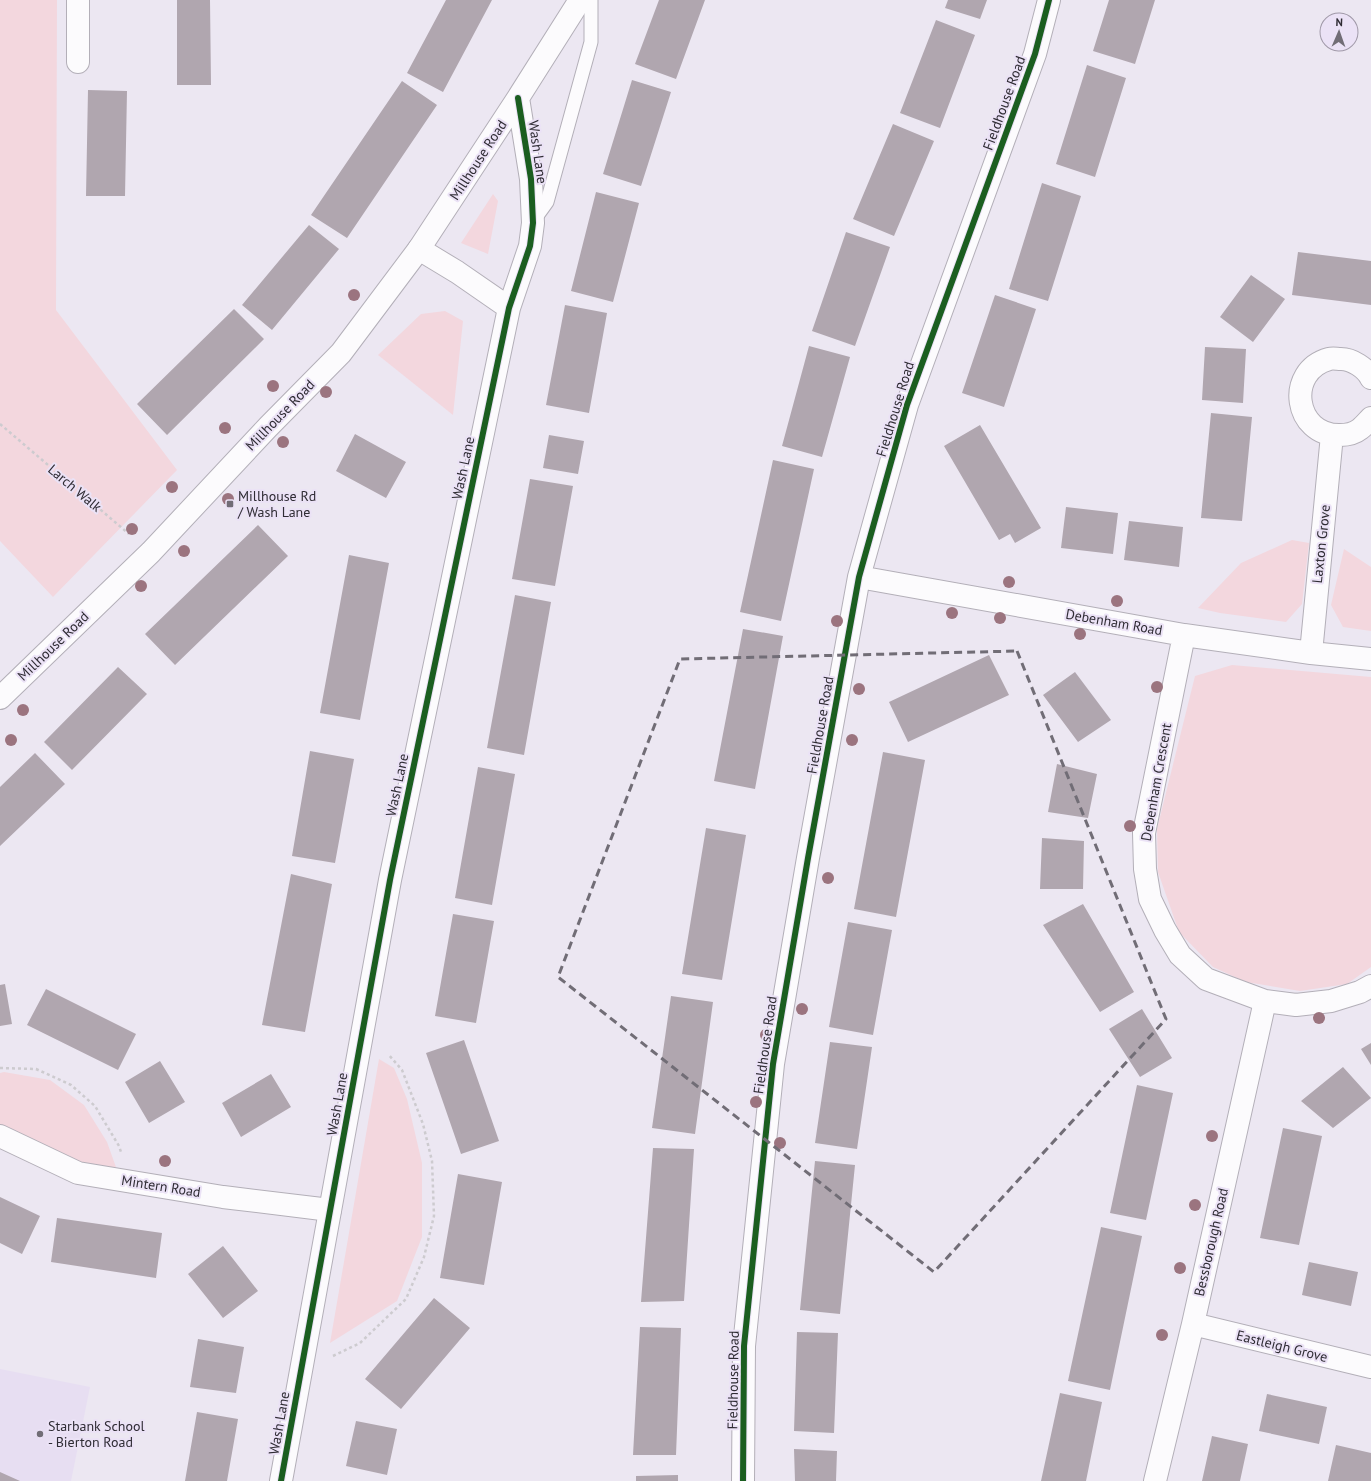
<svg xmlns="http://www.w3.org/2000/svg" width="1371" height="1481" font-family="'PT Sans',sans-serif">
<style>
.built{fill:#e7def2}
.green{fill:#f3d7de}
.building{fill:#b0a6af}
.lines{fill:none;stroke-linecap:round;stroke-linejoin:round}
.service-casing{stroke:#b3afb8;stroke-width:15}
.minor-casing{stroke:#b3afb8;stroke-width:24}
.tertiary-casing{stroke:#b3afb8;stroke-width:24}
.path{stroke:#cdcbcf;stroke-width:2.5;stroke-dasharray:3 3;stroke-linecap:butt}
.service{stroke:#fcfbfd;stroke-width:13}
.minor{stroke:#fcfbfd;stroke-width:22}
.tertiary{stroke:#fcfbfd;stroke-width:22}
.cycleway-casing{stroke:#ebe2f6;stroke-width:8}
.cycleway{stroke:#1b5e20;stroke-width:6}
.tree{fill:#9b747f}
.marked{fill:none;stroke:#716d76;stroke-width:3;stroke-dasharray:8 5;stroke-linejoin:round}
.poi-dot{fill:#716d76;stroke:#ebe2f6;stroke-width:1.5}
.labels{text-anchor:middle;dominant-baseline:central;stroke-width:4;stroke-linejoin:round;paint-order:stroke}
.street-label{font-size:14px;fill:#2f2c34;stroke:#ebe2f6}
.poi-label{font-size:14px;fill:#2f2c34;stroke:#ebe2f6;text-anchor:start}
</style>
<rect width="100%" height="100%" fill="#ece7f2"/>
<path class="built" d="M 0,1369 L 90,1387 L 71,1481 L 0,1481 Z"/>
<path class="green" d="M 0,0 L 57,0 L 56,310 L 177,470 L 53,597 L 0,541 Z
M 493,194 L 498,201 L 488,254 L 461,243 Z
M 445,311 L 463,321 L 453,415 L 378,355 L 421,314 Z
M 1292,540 L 1309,543 L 1302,604 L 1286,622 L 1220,613 L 1198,608 L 1241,563 Z
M 1344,549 L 1371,567 L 1371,631 L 1343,627 L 1331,605 Z
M 1232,665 L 1371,677 L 1371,967 L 1347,984 L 1300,991 L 1246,982 L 1213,967 L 1179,932 L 1158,872 L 1157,829 L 1195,676 Z
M 379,1059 L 394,1068 L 407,1099 L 422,1163 L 422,1237 L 397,1301 L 330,1343 Z
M 4,1072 L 50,1080 L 84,1105 L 107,1142 L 117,1170 L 80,1164 L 0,1126 L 0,1073 Z"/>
<path class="building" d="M 177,0 L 210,0 L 211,85 L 177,85 Z
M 446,0 L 492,0 L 443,92 L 407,73 Z
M 659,0 L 705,0 L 676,79 L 635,64 Z
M 948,0 L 987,0 L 980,19 L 945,8 Z
M 1109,0 L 1155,0 L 1135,64 L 1093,51 Z
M 936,20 L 975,35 L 940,128 L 900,113 Z
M 1087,65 L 1126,78 L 1095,177 L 1056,164 Z
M 632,80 L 671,92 L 641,186 L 603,174 Z
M 402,81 L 437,105 L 347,238 L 311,215 Z
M 88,90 L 127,91 L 125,196 L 86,196 Z
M 893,124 L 934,141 L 894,236 L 853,219 Z
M 1042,183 L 1081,196 L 1048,301 L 1009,289 Z
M 596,192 L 639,203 L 613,302 L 571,291 Z
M 309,225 L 339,249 L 272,330 L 242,305 Z
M 846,232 L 890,247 L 855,346 L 812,331 Z
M 1298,252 L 1371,261 L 1371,305 L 1292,295 Z
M 1251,275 L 1285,299 L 1253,342 L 1220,317 Z
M 995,295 L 1036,309 L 1004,407 L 962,393 Z
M 565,305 L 607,313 L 589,413 L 546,405 Z
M 234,309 L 264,339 L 167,435 L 137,404 Z
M 809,346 L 850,357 L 822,457 L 782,446 Z
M 1205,347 L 1246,349 L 1243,403 L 1202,400 Z
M 1211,413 L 1252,417 L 1242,521 L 1201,518 Z
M 980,425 L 1041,528 L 1015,543 L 1010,534 L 999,540 L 944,446 Z
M 355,434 L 406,462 L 386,498 L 336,471 Z
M 549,435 L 584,441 L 578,474 L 543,468 Z
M 773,460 L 814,469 L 781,621 L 740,612 Z
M 530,479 L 573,486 L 555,586 L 512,579 Z
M 1066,507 L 1118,513 L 1113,554 L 1061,548 Z
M 1129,521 L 1183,527 L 1179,567 L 1124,560 Z
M 258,525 L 288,556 L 175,665 L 145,634 Z
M 349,555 L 389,563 L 360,720 L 320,713 Z
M 515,595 L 551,602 L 524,755 L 487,748 Z
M 743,629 L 783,636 L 755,789 L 714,781 Z
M 989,655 L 1009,695 L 908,742 L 889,702 Z
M 118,667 L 147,694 L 72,770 L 44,742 Z
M 1075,672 L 1111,720 L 1078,742 L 1043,695 Z
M 310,751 L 354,759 L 335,863 L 292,856 Z
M 883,752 L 925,760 L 896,917 L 854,909 Z
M 35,753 L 65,784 L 0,846 L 0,787 Z
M 1057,764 L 1097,774 L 1088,818 L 1048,812 Z
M 478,767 L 515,774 L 492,905 L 455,898 Z
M 706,828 L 746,835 L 722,980 L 682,974 Z
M 1042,838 L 1084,841 L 1083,889 L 1040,889 Z
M 291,874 L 332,884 L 305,1032 L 262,1025 Z
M 1083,904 L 1134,992 L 1100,1012 L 1043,925 Z
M 453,914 L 494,921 L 476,1023 L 435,1016 Z
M 848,922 L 892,930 L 873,1035 L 829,1027 Z
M 5,984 L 12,1024 L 0,1026 L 0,985 Z
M 46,989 L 136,1034 L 118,1070 L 27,1025 Z
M 671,996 L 713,1002 L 695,1134 L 652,1128 Z
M 1142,1009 L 1172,1058 L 1140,1077 L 1109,1029 Z
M 464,1040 L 499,1141 L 461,1154 L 426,1053 Z
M 830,1042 L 872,1047 L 857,1149 L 815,1143 Z
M 1371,1043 L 1371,1065 L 1361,1049 Z
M 160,1061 L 185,1102 L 149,1123 L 125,1082 Z
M 1343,1067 L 1371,1098 L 1333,1128 L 1301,1101 Z
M 271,1074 L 291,1107 L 241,1137 L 222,1103 Z
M 1137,1085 L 1173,1093 L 1146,1220 L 1110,1213 Z
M 1283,1128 L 1322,1136 L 1299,1245 L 1260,1238 Z
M 653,1148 L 694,1149 L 684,1301 L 641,1302 Z
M 815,1161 L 855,1165 L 840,1314 L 800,1310 Z
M 458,1174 L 502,1182 L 484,1285 L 440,1278 Z
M 0,1197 L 40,1216 L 22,1254 L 0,1243 Z
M 57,1218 L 162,1233 L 156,1278 L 51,1262 Z
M 1101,1227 L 1142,1236 L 1110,1390 L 1068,1381 Z
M 223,1246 L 258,1291 L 223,1318 L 188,1274 Z
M 1309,1262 L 1358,1272 L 1351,1306 L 1302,1295 Z
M 434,1298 L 470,1328 L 401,1409 L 365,1379 Z
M 640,1327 L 681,1328 L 676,1455 L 633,1455 Z
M 797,1332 L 838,1333 L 834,1433 L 794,1431 Z
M 198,1339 L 244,1347 L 236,1393 L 190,1387 Z
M 1060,1393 L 1102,1402 L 1086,1481 L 1041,1481 Z
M 1267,1394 L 1327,1407 L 1319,1444 L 1259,1431 Z
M 197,1412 L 238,1419 L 227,1481 L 185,1481 Z
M 356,1421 L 397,1429 L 387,1475 L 346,1466 Z
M 1212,1436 L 1248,1444 L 1240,1481 L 1202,1481 Z
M 1336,1445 L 1371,1453 L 1371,1481 L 1328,1481 Z
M 794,1449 L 837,1451 L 836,1481 L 795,1481 Z
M 0,1472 L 20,1481 L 0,1481 Z
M 678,1475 L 678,1481 L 636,1481 L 636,1476 Z"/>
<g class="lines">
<g class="service-casing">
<path id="service" d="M 534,220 L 547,202 L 591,42 L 591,0"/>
</g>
<g class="minor-casing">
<path id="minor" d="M 78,62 L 78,0
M 1371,378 C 1366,368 1352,359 1341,359 C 1337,359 1333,358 1329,359 C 1285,371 1294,436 1340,435 C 1347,435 1355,433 1360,429 C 1364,426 1368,421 1371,418
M 859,577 L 1184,635 L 1311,653 L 1371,659
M 1184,635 L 1144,833 L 1145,869 L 1150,899 L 1165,930 L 1180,955 L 1206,979 L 1265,1001 L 1296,1005 L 1331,1001 L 1360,992 L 1371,986
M 1311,653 L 1332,435
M 0,698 L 151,552 L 268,427 L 341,353 L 419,249
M 0,1136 L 78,1173 L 223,1197 L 330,1210
M 1193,1324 L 1371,1367
M 743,1481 L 744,1346 L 773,1064 L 808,858 L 859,577 L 907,405 L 1035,54 L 1049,0
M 1155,1481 L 1193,1324 L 1265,1001"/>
</g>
<g class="tertiary-casing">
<path id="tertiary" d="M 509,308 L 457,272 L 419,249 L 518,98 L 580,0
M 281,1481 L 390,880 L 509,308 L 530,246 L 533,223 L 531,179 L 518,98"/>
</g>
<path class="path" d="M 0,424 L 129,534
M 0,1068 L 36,1069 L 71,1085 L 95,1106 L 119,1146 L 121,1152
M 333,1356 L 360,1343 L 406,1299 L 424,1257 L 434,1216 L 432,1161 L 423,1124 L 402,1070 L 388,1054"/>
<use href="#service" class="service"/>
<use href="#minor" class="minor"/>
<use href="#tertiary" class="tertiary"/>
<g class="cycleway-casing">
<path id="cycleway" d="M 281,1481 L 390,880 L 509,308 L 530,246 L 533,223 L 531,179 L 518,98
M 743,1481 L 744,1346 L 773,1064 L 808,858 L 859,577 L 907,405 L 1035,54 L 1049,0"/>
</g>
<use href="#cycleway" class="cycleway"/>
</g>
<g class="tree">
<circle cx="354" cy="295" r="6"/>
<circle cx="273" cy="386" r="6"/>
<circle cx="326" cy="392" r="6"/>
<circle cx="225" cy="428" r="6"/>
<circle cx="283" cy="442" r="6"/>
<circle cx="172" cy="487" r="6"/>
<circle cx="228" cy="499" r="6"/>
<circle cx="132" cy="529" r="6"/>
<circle cx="184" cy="551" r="6"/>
<circle cx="1009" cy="582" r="6"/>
<circle cx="141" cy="586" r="6"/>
<circle cx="1117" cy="601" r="6"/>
<circle cx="952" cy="613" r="6"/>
<circle cx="1000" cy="618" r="6"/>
<circle cx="837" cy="621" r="6"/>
<circle cx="1080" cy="634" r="6"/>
<circle cx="1157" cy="687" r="6"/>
<circle cx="859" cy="689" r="6"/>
<circle cx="23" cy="710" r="6"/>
<circle cx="11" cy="740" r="6"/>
<circle cx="852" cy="740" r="6"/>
<circle cx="1130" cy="826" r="6"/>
<circle cx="828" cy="878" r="6"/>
<circle cx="802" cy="1009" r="6"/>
<circle cx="1319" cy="1018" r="6"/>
<circle cx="766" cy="1035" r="6"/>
<circle cx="756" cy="1102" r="6"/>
<circle cx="1212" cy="1136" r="6"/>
<circle cx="780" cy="1143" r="6"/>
<circle cx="165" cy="1161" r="6"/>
<circle cx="1195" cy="1205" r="6"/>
<circle cx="1180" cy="1268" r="6"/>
<circle cx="1162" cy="1335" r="6"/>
</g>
<path class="marked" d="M 1017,651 L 1166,1019 L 934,1272 L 558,977 L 680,659 Z"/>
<g class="poi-dot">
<rect x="226" y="500" width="8" height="8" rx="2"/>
<circle cx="40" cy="1434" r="4"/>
</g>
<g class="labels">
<g class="street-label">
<text transform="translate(1004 103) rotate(-70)">Fieldhouse Road</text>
<text transform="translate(538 152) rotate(82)">Wash Lane</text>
<text transform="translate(478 160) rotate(-57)">Millhouse Road</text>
<text transform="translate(895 409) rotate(-73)">Fieldhouse Road</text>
<text transform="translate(280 415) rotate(-46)">Millhouse Road</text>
<text transform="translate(463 468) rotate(-78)">Wash Lane</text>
<text transform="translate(75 488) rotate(40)">Larch Walk</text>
<text transform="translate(1321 544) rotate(-84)">Laxton Grove</text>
<text transform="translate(1114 622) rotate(10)">Debenham Road</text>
<text transform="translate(53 646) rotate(-44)">Millhouse Road</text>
<text transform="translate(820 725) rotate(-80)">Fieldhouse Road</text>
<text transform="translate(1156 782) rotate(-80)">Debenham Crescent</text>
<text transform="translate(397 785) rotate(-78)">Wash Lane</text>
<text transform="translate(765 1045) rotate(-82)">Fieldhouse Road</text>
<text transform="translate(337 1104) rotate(-80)">Wash Lane</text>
<text transform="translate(161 1186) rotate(9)">Mintern Road</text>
<text transform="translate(1211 1242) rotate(-77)">Bessborough Road</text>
<text transform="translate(1282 1346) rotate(14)">Eastleigh Grove</text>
<text transform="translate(733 1380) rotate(-89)">Fieldhouse Road</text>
<text transform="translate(279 1423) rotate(-80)">Wash Lane</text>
</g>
<g class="poi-label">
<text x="238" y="496">Millhouse Rd<tspan x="238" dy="16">/ Wash Lane</tspan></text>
<text x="48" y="1426">Starbank School<tspan x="48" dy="16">- Bierton Road</tspan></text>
</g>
</g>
<g transform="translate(1339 32) rotate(2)"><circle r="19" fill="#ebe2f6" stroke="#a099a8"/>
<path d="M0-3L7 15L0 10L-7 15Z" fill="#716d76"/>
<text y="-6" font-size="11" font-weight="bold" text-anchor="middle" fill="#2f2c34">N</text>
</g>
</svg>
